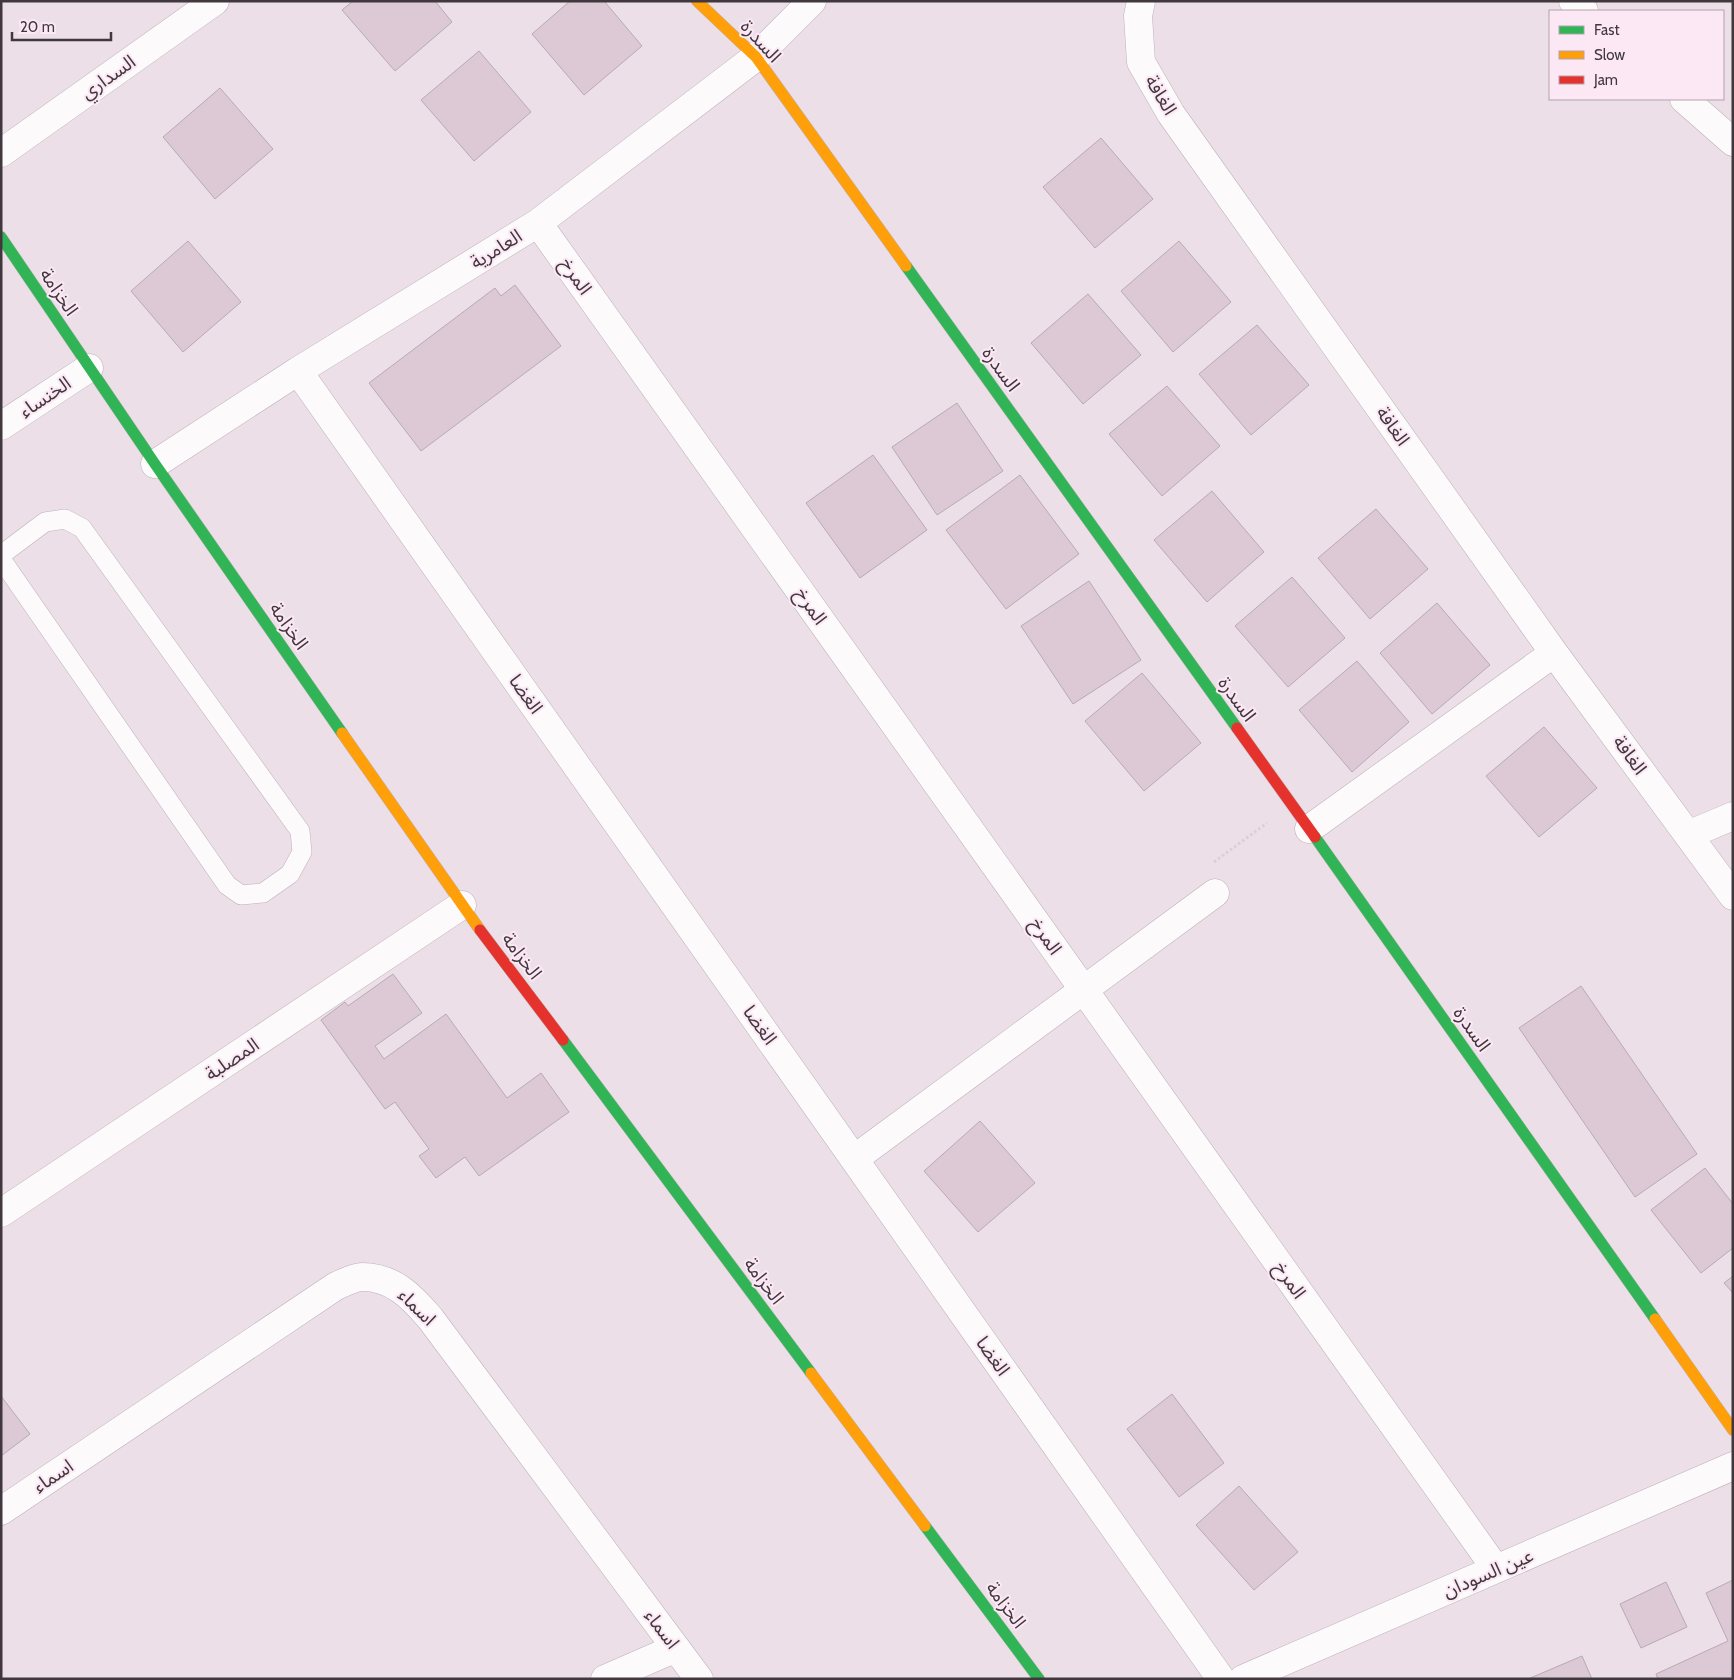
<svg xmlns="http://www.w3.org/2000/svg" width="1734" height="1680" font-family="Cabin,'Noto Sans Arabic',sans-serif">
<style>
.building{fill:#ddc9d6;stroke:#b6abb2}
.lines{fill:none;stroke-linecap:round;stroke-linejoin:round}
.lane-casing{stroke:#bcb1b8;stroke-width:20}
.street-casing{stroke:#bcb1b8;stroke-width:29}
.fast-casing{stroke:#bcb1b8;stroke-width:12}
.slow-casing{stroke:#bcb1b8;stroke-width:12}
.jam-casing{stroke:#bcb1b8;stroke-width:12}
.path{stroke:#d6d2d4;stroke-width:3;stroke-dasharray:2.5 2.5;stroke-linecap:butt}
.lane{stroke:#fcfafb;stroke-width:19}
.street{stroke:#fcfafb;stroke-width:28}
.fast{stroke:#30b455;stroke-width:11}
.slow{stroke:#ff9f0a;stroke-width:11}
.jam{stroke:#e5322d;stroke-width:11}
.labels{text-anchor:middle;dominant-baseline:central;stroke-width:4;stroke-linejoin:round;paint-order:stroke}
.street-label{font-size:19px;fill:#41383e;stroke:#fce8f4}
</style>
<rect width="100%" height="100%" fill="#ecdfe7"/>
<path class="building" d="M 353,1 L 435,1 L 452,22 L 395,71 L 342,10 Z
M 570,1 L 604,1 L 642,46 L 584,95 L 532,34 Z
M 479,51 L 531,112 L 474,161 L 421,100 Z
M 220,88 L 273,149 L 215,199 L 163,137 Z
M 1101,138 L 1153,199 L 1095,248 L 1043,187 Z
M 188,241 L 241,302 L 183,352 L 131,291 Z
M 1179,241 L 1231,302 L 1173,352 L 1121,291 Z
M 515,285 L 561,346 L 421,451 L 369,383 L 495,288 L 501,296 Z
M 1088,294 L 1141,355 L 1083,404 L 1031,343 Z
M 1257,325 L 1309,385 L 1251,435 L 1199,374 Z
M 1167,386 L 1220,446 L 1162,496 L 1109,434 Z
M 957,403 L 1003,471 L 937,515 L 892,447 Z
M 873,455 L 927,530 L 860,578 L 806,503 Z
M 1020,475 L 1079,554 L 1006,609 L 946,530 Z
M 1212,491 L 1264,552 L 1207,602 L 1154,540 Z
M 1376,509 L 1428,569 L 1370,619 L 1318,558 Z
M 1292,577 L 1345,638 L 1288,687 L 1235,626 Z
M 1089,581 L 1141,660 L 1073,704 L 1021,626 Z
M 1437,603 L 1490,665 L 1432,714 L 1380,653 Z
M 1357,661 L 1409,722 L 1352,772 L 1299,710 Z
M 1142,673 L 1201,743 L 1144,791 L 1085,721 Z
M 1544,727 L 1597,788 L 1539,837 L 1486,776 Z
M 393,974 L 422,1013 L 375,1046 L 384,1059 L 446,1014 L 507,1098 L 541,1073 L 569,1112 L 479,1176 L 465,1157 L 436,1178 L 419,1156 L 429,1149 L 395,1102 L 385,1109 L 321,1020 L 345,1002 L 348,1006 Z
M 1581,986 L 1697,1154 L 1635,1197 L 1519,1028 Z
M 980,1121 L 1035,1183 L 978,1232 L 924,1171 Z
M 1705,1168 L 1733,1204 L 1733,1248 L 1701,1273 L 1651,1210 Z
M 1733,1276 L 1733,1293 L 1724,1283 Z
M 1172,1394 L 1224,1463 L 1179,1497 L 1127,1429 Z
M 1,1396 L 30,1434 L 1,1456 Z
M 1239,1486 L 1298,1552 L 1254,1590 L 1196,1525 Z
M 1733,1580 L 1733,1679 L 1658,1679 L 1656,1674 L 1728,1641 L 1706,1593 Z
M 1666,1582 L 1687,1627 L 1641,1648 L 1620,1604 Z
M 1582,1656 L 1592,1679 L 1528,1679 Z"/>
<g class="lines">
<g class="lane-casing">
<path id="lane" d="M 1,555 L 45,522 L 65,519 L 82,528 L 300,831 L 302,852 L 290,874 L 263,893 L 241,895 L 227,885 L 1,559"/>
</g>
<g class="street-casing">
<path id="street" d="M 1141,1 L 1138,16 L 1141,62 L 1171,114 L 1554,653 L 1733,896
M 1573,1 L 1584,11
M 1684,99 L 1733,142
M 1,153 L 215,1
M 538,223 L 1496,1569
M 298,371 L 1221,1679
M 1,426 L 89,368
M 155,464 L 298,371 L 538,223 L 756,57 L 812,1
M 1309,829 L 1554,653
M 1688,835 L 1733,816
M 854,1159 L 1215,893
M 1,1213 L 462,905
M 1,1511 L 336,1286 C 344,1283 354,1277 362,1277 C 393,1277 411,1296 430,1318 L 699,1679
M 605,1679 L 676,1648
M 1243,1679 L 1733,1466"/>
</g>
<g class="fast-casing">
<path id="fast" d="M 1,237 L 155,464 L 342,733
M 906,266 L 1237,728
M 1315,837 L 1655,1319
M 563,1040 L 811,1373
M 925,1526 L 1039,1679"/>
</g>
<g class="slow-casing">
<path id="slow" d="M 697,1 L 756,57 L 906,266
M 342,733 L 480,930
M 1655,1319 L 1733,1430
M 811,1373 L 925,1526"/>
</g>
<g class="jam-casing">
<path id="jam" d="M 1237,728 L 1315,837
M 480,930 L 563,1040"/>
</g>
<path class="path" d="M 1214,862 L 1267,823"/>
<use href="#lane" class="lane"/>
<use href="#street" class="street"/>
<use href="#fast" class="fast"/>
<use href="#slow" class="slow"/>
<use href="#jam" class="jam"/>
</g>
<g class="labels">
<g class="street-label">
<text transform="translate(761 41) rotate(48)">السدرة</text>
<text transform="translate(108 77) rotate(-35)">السداري</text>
<text transform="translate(1161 95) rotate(59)">الغافة</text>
<text transform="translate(496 249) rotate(-32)">العامرية</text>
<text transform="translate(576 276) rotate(55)">المرخ</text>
<text transform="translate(59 292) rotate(56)">الخزامة</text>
<text transform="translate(1001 369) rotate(54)">السدرة</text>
<text transform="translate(45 397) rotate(-34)">الخنساء</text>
<text transform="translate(1393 426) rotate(55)">الغافة</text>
<text transform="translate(811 606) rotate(55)">المرخ</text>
<text transform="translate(289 626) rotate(55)">الخزامة</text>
<text transform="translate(526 694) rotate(55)">الغضا</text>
<text transform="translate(1237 699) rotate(54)">السدرة</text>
<text transform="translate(1630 755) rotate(54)">الغافة</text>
<text transform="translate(1046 936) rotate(55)">المرخ</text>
<text transform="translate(522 956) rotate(53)">الخزامة</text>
<text transform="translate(760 1025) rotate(55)">الغضا</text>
<text transform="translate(1472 1029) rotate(55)">السدرة</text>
<text transform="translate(232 1059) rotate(-34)">المصلبة</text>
<text transform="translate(1290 1280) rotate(55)">المرخ</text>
<text transform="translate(764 1281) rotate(53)">الخزامة</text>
<text transform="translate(417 1307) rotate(45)">اسماء</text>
<text transform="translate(993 1356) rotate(55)">الغضا</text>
<text transform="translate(53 1476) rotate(-34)">اسماء</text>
<text transform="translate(1488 1573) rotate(-23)">عين السودان</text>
<text transform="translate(1006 1605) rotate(53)">الخزامة</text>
<text transform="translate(662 1629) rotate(53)">اسماء</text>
</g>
</g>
<rect width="1734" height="1680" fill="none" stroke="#41383e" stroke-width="5"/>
<rect x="1549" y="10" width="175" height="90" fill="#fce8f4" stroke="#b1a2ab"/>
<rect x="1559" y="26" width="25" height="8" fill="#30b455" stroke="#b1a2ab"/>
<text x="1594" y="35" font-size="15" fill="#41383e">Fast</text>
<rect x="1559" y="51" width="25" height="8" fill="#ff9f0a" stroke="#b1a2ab"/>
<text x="1594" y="60" font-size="15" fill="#41383e">Slow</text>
<rect x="1559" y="76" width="25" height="8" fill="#e5322d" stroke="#b1a2ab"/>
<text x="1594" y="85" font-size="15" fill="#41383e">Jam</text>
<path d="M12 32v8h99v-8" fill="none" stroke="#41383e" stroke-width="2.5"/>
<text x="20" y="32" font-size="15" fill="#41383e" stroke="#fce8f4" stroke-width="4" paint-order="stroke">20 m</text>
</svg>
